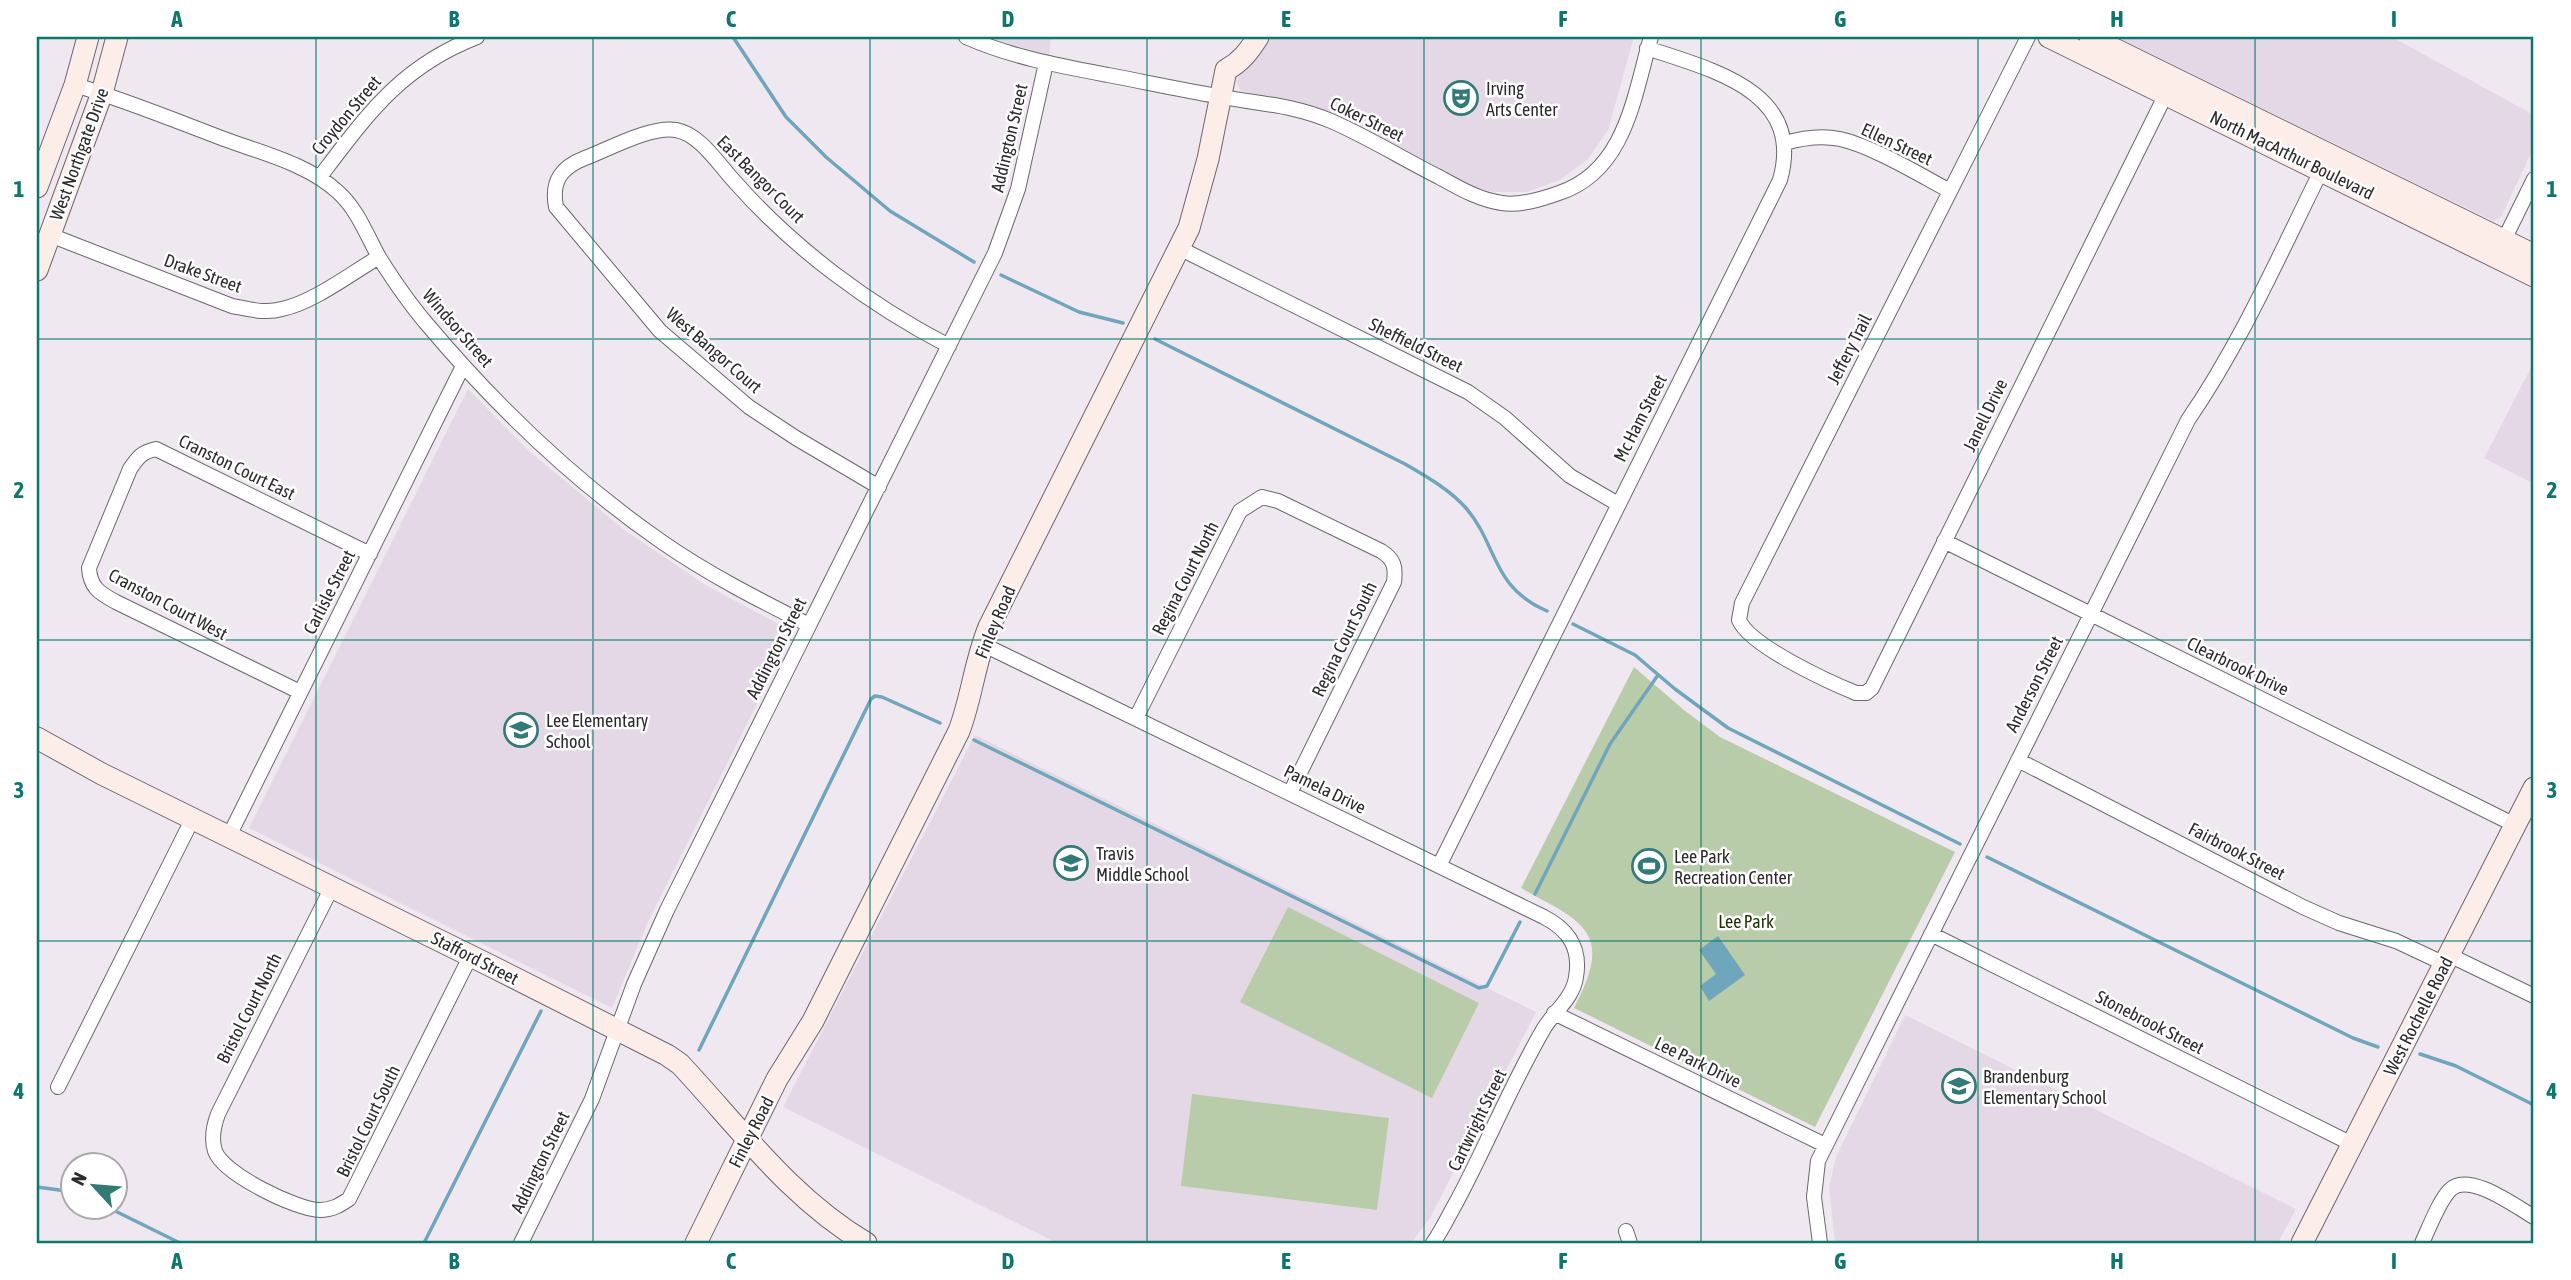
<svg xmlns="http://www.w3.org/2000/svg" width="2571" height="1280" font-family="'Asap Condensed',sans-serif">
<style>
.built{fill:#e5d8e6}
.green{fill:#b9cca9}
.water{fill:#70a6bc}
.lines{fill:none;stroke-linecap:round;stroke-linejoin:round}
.stream{stroke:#70a6bc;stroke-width:3.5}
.street-casing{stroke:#6c666d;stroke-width:16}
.secondary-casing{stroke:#6c666d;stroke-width:23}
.street{stroke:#fff;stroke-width:14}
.secondary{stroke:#fcede9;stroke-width:21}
.grid{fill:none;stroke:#0f766e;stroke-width:2;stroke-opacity:0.55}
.labels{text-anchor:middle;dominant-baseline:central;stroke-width:5;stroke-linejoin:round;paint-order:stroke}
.poi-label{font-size:18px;fill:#2d2a2d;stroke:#fff;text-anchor:start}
.street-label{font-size:18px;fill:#2d2a2d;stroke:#fff}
.park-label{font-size:18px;fill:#1c3101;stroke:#fff}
.neatline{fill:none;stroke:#0f766e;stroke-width:2.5}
.grid-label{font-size:23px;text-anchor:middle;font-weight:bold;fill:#0f766e}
</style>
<rect width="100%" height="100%" fill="#f0e8f1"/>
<path class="built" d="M 982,37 L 1051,37 L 1049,56 L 1007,47 Z
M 1267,37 L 1634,37 L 1608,130 L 1588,159 L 1560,180 L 1527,192 L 1492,192 L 1459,182 L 1311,107 L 1241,91 L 1236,81 Z
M 2117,37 L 2392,37 L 2534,115 L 2534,147 L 2501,217 L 2493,221 Z
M 2534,362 L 2534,484 L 2484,458 Z
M 468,389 L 529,451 L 623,529 L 704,584 L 793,632 L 647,924 L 612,1008 L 249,828 Z
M 975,735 L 1536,1012 L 1430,1218 L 1411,1243 L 1057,1243 L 783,1107 Z
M 1905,1015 L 2296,1209 L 2278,1243 L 1835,1243 L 1829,1187 L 1836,1157 Z"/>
<path class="green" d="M 1634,667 L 1684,710 L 1720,737 L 1955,852 L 1815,1127 L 1574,1008 C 1614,932 1585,923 1521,888 Z
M 1288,907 L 1479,1003 L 1432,1098 L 1240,1002 Z
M 1192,1094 L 1389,1118 L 1377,1210 L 1181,1186 Z"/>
<path class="water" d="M 1718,936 L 1745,975 L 1709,1001 L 1700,986 L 1716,974 L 1699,950 Z"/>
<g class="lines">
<path class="stream" d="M 733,37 L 786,117 L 826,157 L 890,211 L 974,262
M 1001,275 L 1079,312 L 1123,323
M 1155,339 L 1405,464 C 1427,477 1449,489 1466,508 C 1498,545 1491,587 1547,611
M 1573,624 L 1635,655 L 1675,689 L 1728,728 L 1960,844
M 974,740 L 1479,988 L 1487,986 L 1520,922
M 1987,857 L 2353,1038 L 2378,1047
M 1535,894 L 1610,744 L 1658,675
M 699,1050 L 871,699 L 875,696 L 882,697 L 940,723
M 2420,1054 L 2456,1066 L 2534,1105
M 37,1187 L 74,1192
M 105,1206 L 180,1243
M 424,1243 L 541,1011"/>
<g class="street-casing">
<path id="street" d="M 966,37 C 1011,57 1060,66 1108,75 C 1145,82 1181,90 1217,96 C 1258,104 1291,104 1331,121 C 1368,137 1403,159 1439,177 C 1459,188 1479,200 1502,203 C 1520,206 1542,199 1559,193 C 1626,171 1634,95 1651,37
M 2028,37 L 1742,603 L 1739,620 C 1750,646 1829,682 1856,693 L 1866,693 L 1872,688 L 2169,88
M 75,85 C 125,100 174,120 224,139 C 262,153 308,164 338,192 C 358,210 367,236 380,259 C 394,281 409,303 426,323 C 495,405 574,481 662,542 C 708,574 759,600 809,625
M 1785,143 C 1802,138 1821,135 1840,139 C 1872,146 1920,175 1950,191
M 319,178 C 367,115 400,67 477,37
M 50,235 L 232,306 C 249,309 265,314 282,309 C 314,302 350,274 379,257
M 2501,246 L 2534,179
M 1179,248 L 1468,392 L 1505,418 L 1570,476 L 1618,504
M 879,487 L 796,438 L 749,407 L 660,331 L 556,207 C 551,180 562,167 585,158 C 609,149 650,126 676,130 C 700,134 719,165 735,182 C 794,249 870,305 949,346
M 1944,541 L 2515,825
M 982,644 L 1544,917 C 1569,930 1581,948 1576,977 C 1573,999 1553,1012 1543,1030 C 1511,1085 1487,1145 1457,1201 C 1449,1215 1442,1230 1433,1243
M 300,692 L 116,602 C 99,593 90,587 89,568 L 130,469 C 138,457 142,452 156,449 L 370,554
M 1136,718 L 1240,511 L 1262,497 L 1278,501 L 1381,551 C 1394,559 1396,567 1394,582 L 1290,793
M 2018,760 L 2303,907 L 2339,923 L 2396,941 L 2445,964
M 229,836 L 463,366
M 1439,866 L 1780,180 C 1805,91 1712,70 1647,48
M 332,887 L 218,1114 C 214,1125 211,1139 215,1151 C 223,1174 297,1210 320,1210 C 332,1210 340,1205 349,1199 L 471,955
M 1931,934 L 2352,1144
M 2449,955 L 2534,996
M 1554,1013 L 1825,1145
M 58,1087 L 193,818
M 1626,1231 L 1630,1243
M 521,1243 L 592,1099 L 634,984 L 667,910 L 995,253 L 1018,189 L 1046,63
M 1820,1243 L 1814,1197 L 1818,1161 L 2188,420 C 2243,340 2281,251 2324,165
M 2422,1243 C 2429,1228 2439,1201 2450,1190 C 2468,1171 2515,1206 2534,1217"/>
</g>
<g class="secondary-casing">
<path id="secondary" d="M 2049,37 L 2534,276
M 2090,37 L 2534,255
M 37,187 L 75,85 L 88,37
M 37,270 L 102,93 L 117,37
M 37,738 L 102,774 L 491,966 L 667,1055 L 680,1064 C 739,1127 790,1198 866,1243
M 696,1243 L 777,1079 L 813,1021 L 959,731 C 972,697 975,660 989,627 L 1189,228 L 1208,159 L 1226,70 C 1241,62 1249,51 1258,37
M 2302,1243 L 2534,788"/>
</g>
<use href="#street" class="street"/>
<use href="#secondary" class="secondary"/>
</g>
<path class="grid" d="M 316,37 L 316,1243M 593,37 L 593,1243M 870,37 L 870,1243M 1147,37 L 1147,1243M 1424,37 L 1424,1243M 1701,37 L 1701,1243M 1978,37 L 1978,1243M 2255,37 L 2255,1243M 37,339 L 2534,339M 37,640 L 2534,640M 37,941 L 2534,941"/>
<defs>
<g id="theatre-ring" transform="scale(1.75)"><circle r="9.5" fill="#fff" stroke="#327a75" stroke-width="1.5"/><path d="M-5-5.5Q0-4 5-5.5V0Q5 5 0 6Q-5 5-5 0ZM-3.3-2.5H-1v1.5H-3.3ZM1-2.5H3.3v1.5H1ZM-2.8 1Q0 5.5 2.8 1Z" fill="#327a75"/></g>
<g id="school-ring" transform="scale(1.75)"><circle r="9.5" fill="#fff" stroke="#327a75" stroke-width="1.5"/><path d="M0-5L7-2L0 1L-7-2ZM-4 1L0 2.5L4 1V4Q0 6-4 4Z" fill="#327a75"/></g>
<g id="stadium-ring" transform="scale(1.75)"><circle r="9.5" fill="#fff" stroke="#327a75" stroke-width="1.5"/><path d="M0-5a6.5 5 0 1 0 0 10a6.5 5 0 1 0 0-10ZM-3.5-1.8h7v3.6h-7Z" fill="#327a75"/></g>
</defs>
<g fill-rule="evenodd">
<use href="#theatre-ring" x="1461" y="98"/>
<use href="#school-ring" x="521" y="730"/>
<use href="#school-ring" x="1071" y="863"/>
<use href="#stadium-ring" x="1649" y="866"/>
<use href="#school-ring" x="1959" y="1086"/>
</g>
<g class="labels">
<g class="poi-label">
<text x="1486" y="88">Irving<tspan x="1486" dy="21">Arts Center</tspan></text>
<text x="546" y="720">Lee Elementary<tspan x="546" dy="21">School</tspan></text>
<text x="1096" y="853">Travis<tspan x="1096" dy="21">Middle School</tspan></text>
<text x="1674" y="856">Lee Park<tspan x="1674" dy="21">Recreation Center</tspan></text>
<text x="1983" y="1076">Brandenburg<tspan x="1983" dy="21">Elementary School</tspan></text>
</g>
<g class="street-label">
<text transform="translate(346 115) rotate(-50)">Croydon Street</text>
<text transform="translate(1367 119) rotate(26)">Coker Street</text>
<text transform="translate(1009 138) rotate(-77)">Addington Street</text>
<text transform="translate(1897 144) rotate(25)">Ellen Street</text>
<text transform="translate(79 154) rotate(-70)">West Northgate Drive</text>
<text transform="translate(2292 155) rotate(26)">North MacArthur Boulevard</text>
<text transform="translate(761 179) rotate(45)">East Bangor Court</text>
<text transform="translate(203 273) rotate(20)">Drake Street</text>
<text transform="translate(458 328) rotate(49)">Windsor Street</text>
<text transform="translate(1416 345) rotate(26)">Sheffield Street</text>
<text transform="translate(1849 349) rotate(-63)">Jeffery Trail</text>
<text transform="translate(714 350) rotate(41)">West Bangor Court</text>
<text transform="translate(1985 415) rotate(-64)">Janell Drive</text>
<text transform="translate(1640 418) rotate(-63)">Mc Ham Street</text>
<text transform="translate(237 467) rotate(26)">Cranston Court East</text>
<text transform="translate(1185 578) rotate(-63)">Regina Court North</text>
<text transform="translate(329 592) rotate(-63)">Carlisle Street</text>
<text transform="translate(168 604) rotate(28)">Cranston Court West</text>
<text transform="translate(995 622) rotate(-67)">Finley Road</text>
<text transform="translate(1344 639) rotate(-64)">Regina Court South</text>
<text transform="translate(776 648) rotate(-63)">Addington Street</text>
<text transform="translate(2238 666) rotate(26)">Clearbrook Drive</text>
<text transform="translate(2034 684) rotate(-63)">Anderson Street</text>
<text transform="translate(1325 789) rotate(26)">Pamela Drive</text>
<text transform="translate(2237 851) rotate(27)">Fairbrook Street</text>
<text transform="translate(475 958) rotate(27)">Stafford Street</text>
<text transform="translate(249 1008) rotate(-63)">Bristol Court North</text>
<text transform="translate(2418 1016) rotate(-63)">West Rochelle Road</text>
<text transform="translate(2150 1022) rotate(27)">Stonebrook Street</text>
<text transform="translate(1698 1062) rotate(26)">Lee Park Drive</text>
<text transform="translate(1477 1120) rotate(-64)">Cartwright Street</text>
<text transform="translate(368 1121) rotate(-64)">Bristol Court South</text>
<text transform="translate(751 1132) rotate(-63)">Finley Road</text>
<text transform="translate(540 1162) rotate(-64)">Addington Street</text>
</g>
<g class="park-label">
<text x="1746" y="921">Lee Park</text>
</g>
</g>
<rect width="2571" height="1280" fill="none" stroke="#ffffff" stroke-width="77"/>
<g transform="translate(94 1186) rotate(296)"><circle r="33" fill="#ffffff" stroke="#abaaab" stroke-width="2"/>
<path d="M0-5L12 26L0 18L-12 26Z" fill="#327a75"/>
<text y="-10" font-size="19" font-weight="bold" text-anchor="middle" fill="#2d2a2d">N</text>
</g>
<rect x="38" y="38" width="2494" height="1204" class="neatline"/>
<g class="grid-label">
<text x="177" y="27">A</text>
<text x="454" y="27">B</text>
<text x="731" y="27">C</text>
<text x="1008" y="27">D</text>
<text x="1286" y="27">E</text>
<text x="1563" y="27">F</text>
<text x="1840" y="27">G</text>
<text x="2117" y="27">H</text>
<text x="2394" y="27">I</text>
<text x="19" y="197">1</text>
<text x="2552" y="197">1</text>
<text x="19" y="498">2</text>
<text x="2552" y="498">2</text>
<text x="19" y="798">3</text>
<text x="2552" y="798">3</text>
<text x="19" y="1099">4</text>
<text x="2552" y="1099">4</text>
<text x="177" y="1269">A</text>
<text x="454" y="1269">B</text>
<text x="731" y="1269">C</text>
<text x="1008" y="1269">D</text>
<text x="1286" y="1269">E</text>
<text x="1563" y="1269">F</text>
<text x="1840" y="1269">G</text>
<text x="2117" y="1269">H</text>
<text x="2394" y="1269">I</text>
</g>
</svg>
